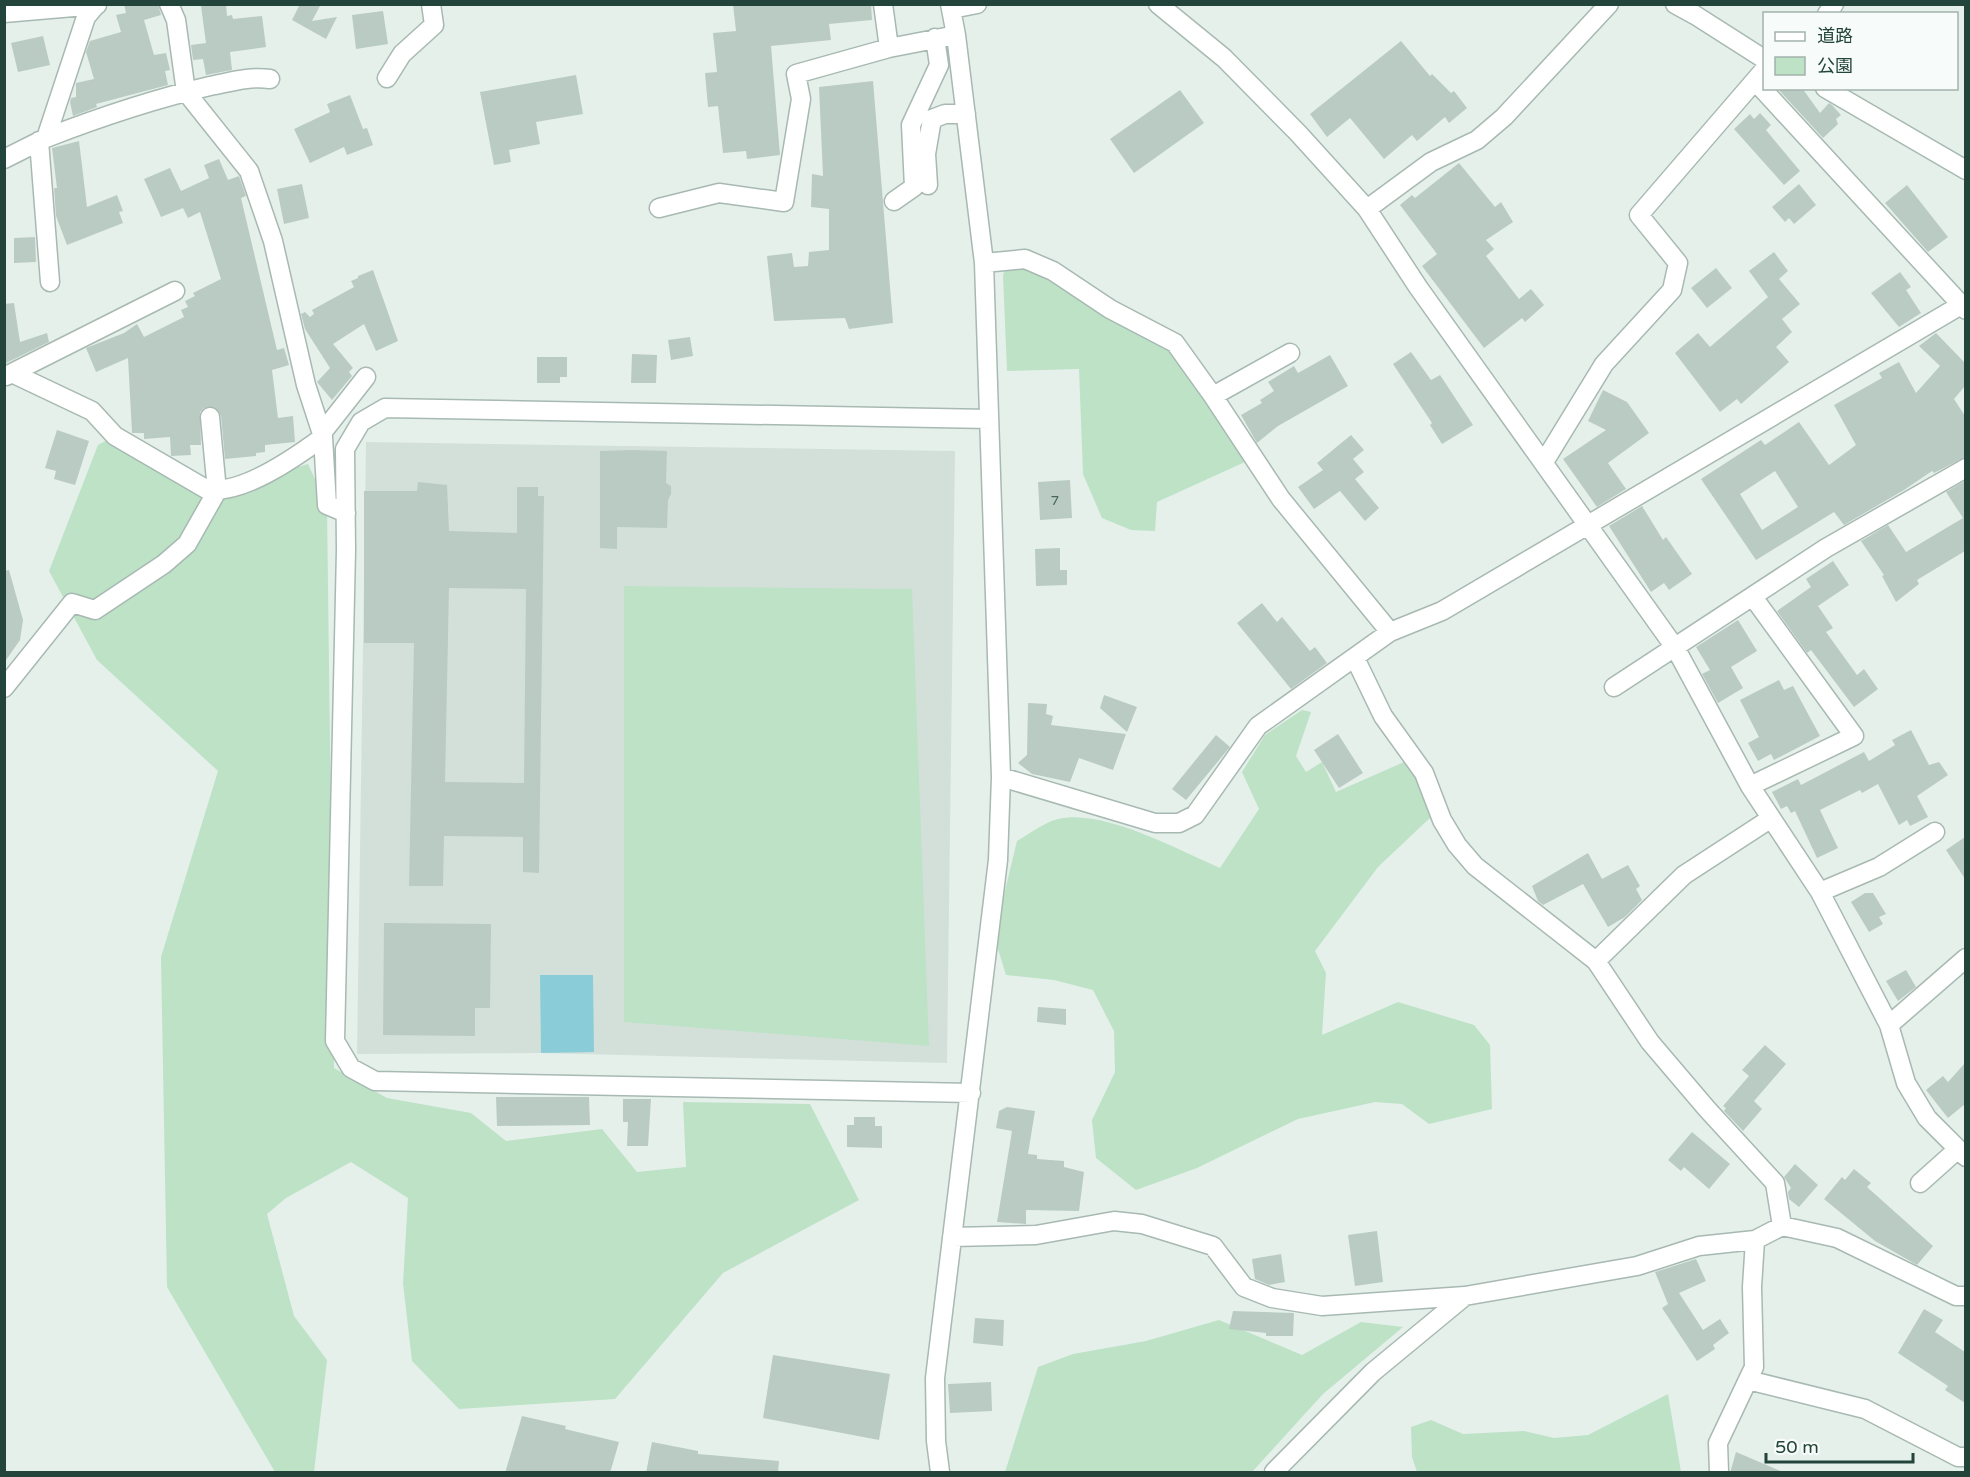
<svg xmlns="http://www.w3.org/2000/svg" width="1970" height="1477" font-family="'Varela Round','Noto Sans JP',sans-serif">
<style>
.built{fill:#d3e0da}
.green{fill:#bde2c6}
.water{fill:#8acdd8}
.building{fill:#bacbc4;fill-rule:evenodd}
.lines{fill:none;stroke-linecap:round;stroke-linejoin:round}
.minor-casing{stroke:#a7b9b2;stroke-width:21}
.minor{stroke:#fff;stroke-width:18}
.labels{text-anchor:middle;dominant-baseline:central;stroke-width:6;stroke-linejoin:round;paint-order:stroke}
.number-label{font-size:14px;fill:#48665c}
</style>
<rect width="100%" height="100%" fill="#e5f0eb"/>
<path class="built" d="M 366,442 L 955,451 L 947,1063 L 541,1053 L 357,1054 Z"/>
<path class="green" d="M 1023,266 L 1065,286 L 1169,348 L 1245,462 L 1157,502 L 1155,531 L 1131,530 L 1102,518 L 1083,474 L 1079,369 L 1007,371 L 1003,275 L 1006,268 Z
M 115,436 L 217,491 L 308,464 L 327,505 L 334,1068 L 387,1098 L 471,1113 L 506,1141 L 602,1129 L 637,1172 L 686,1167 L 683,1102 L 810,1104 L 859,1200 L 723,1273 L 615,1399 L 459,1409 L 412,1361 L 403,1283 L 408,1198 L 351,1162 L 286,1198 L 267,1214 L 294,1316 L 327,1360 L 314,1472 L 275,1472 L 167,1287 L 161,957 L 218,771 L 97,660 L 49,571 L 98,445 Z
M 624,586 L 912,589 L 929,1046 L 624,1022 Z
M 1302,710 L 1311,712 L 1296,756 L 1306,772 L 1322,762 L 1336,792 L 1404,762 L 1425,792 L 1432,816 L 1378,867 L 1315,951 L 1326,973 L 1322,1035 L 1398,1002 L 1474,1025 L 1490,1045 L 1492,1109 L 1429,1124 L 1402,1104 L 1375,1102 L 1298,1119 L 1197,1168 L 1136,1190 L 1096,1158 L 1092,1120 L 1115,1072 L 1114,1031 L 1093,990 L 1054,980 L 1006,975 L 994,936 L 1017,841 C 1029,834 1045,822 1058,819 C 1102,808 1179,850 1220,868 L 1259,809 L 1242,772 L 1265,735 Z
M 1219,1320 L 1302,1355 L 1361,1322 L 1403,1327 L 1323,1394 L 1252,1472 L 1005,1472 L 1038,1367 L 1073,1354 L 1146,1341 Z
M 1668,1394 L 1681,1472 L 1417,1472 L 1412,1457 L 1411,1427 L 1431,1420 L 1463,1434 L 1524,1431 L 1554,1438 L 1588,1435 Z"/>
<path class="water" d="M 540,975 L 593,975 L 594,1052 L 541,1053 Z"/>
<path class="building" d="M 124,4 L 158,4 L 161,15 L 144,20 L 154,55 L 166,53 L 170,70 L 165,71 L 168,85 L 96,104 L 97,107 L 73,116 L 70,102 L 71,98 L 76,97 L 76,83 L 94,79 L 86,52 L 90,41 L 121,32 L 116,15 L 126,13 Z
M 226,4 L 227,16 L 232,15 L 233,19 L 262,16 L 266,47 L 230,52 L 232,70 L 206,75 L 203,59 L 193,60 L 191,45 L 206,43 L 201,6 Z
M 300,4 L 321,4 L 312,21 L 337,17 L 326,39 L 292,20 Z
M 733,4 L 871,4 L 872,20 L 829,24 L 831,40 L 771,46 L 780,155 L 747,159 L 746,151 L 723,153 L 718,106 L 708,107 L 705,73 L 717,72 L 713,33 L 736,31 Z
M 383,11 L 388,44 L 356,49 L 352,15 Z
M 43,36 L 50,65 L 18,72 L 11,43 Z
M 1401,41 L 1430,76 L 1432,74 L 1451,93 L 1454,91 L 1467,108 L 1449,123 L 1445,117 L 1417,141 L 1412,135 L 1384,159 L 1350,118 L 1327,137 L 1310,114 Z
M 576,75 L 583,114 L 536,122 L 540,144 L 509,150 L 511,162 L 494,165 L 480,92 Z
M 873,81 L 893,323 L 849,329 L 845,318 L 774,321 L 767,256 L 792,253 L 794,267 L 808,266 L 809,252 L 829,250 L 829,209 L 811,207 L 812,174 L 823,176 L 819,87 Z
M 1777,88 L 1802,88 L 1820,113 L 1829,103 L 1832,105 L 1841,115 L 1836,119 L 1838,124 L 1823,138 Z
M 1180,90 L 1204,123 L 1134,173 L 1110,139 Z
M 350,95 L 363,129 L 367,128 L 373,145 L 347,155 L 344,147 L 310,163 L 294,129 L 330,112 L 327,104 Z
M 1760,113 L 1771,125 L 1766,130 L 1800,171 L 1784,185 L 1734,129 L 1750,114 L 1754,119 Z
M 79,141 L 87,207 L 117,195 L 123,211 L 119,212 L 123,223 L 67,245 L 56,216 L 54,188 L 57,188 L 52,148 Z
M 219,159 L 228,180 L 239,176 L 246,196 L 241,198 L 277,350 L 284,348 L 289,365 L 272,370 L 278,418 L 293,416 L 295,442 L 265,445 L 265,452 L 256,453 L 256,456 L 225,459 L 221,416 L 214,407 L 204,408 L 200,412 L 201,445 L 190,445 L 191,455 L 171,456 L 170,437 L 144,439 L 144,433 L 132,433 L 128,358 L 96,372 L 86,348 L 124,333 L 137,324 L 144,337 L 184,317 L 181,310 L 188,307 L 185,301 L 195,296 L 193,293 L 221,279 L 200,212 L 188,218 L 183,208 L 161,217 L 144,179 L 170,168 L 181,191 L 209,178 L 204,165 Z
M 1459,163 L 1495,207 L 1501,202 L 1513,222 L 1486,240 L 1494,249 L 1486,256 L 1519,299 L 1531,289 L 1544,305 L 1525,322 L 1522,318 L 1484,348 L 1422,266 L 1437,254 L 1400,205 L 1412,195 L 1415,198 Z
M 302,184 L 309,218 L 284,224 L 277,189 Z
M 1799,184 L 1816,205 L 1794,224 L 1789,218 L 1785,222 L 1772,207 Z
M 1907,185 L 1948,237 L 1928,252 L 1885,203 Z
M 35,237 L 36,262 L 14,263 L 14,238 Z
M 1774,252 L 1788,271 L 1779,279 L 1800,304 L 1782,319 L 1792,332 L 1776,347 L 1789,362 L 1741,404 L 1737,399 L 1720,412 L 1675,353 L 1698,333 L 1710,347 L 1768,297 L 1749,271 Z
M 1716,268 L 1732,288 L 1707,308 L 1691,288 Z
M 373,270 L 398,341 L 376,351 L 364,324 L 333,344 L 353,368 L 349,372 L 352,376 L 332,400 L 317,382 L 330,368 L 305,329 L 301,314 L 305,312 L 310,317 L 314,314 L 312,310 L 354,287 L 351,281 L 358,278 L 358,276 Z
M 1900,272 L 1911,287 L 1906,290 L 1921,313 L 1899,327 L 1871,293 Z
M 14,303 L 20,342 L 47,333 L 49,342 L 4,364 L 4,304 Z
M 1936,333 L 1965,363 L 1965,386 L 1954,399 L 1965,416 L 1965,457 L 1934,473 L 1932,471 L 1904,490 L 1844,525 L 1834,512 L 1756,560 L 1701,479 L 1761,440 L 1765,445 L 1799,422 L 1829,465 L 1856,445 L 1834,405 L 1882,378 L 1879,373 L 1899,362 L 1916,393 L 1940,366 L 1919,346 ZM 1775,471 L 1798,507 L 1762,530 L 1740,494 Z
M 690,337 L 693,356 L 671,360 L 668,340 Z
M 1411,352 L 1431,380 L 1440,375 L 1473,425 L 1442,444 L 1430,425 L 1432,423 L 1393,364 Z
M 632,354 L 657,355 L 656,383 L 631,383 Z
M 1330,355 L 1348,386 L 1278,426 L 1257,443 L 1241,415 L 1262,403 L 1260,400 L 1274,391 L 1268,382 L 1294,366 L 1298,373 Z
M 537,357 L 567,357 L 567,377 L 560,377 L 560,383 L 537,383 Z
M 1603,390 L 1627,402 L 1649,433 L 1608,463 L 1626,489 L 1597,507 L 1563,459 L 1606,430 L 1588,421 Z
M 57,430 L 89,441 L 75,485 L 54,479 L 56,471 L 45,468 Z
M 1351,435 L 1364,450 L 1353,459 L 1364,472 L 1355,479 L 1379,508 L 1365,521 L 1340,491 L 1314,509 L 1298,487 L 1323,470 L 1317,463 Z
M 632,450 L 667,451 L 666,483 L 671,486 L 671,494 L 668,500 L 667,528 L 617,527 L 617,549 L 600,548 L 600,451 Z
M 1070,480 L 1072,518 L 1040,520 L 1038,482 Z
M 1965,481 L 1965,551 L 1917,580 L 1919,584 L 1896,602 L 1882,576 L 1884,575 L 1861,541 L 1888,525 L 1906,552 L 1963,518 L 1946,492 Z
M 418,482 L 447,485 L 449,531 L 517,533 L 517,487 L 538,487 L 538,496 L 544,496 L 539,873 L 523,872 L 523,837 L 444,836 L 443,886 L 409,886 L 414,643 L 364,643 L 364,491 L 417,491 ZM 449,588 L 526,589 L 524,783 L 445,782 Z
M 1642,506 L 1663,540 L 1666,537 L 1692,574 L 1669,590 L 1664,583 L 1651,592 L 1609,526 Z
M 1060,548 L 1060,570 L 1067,570 L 1067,585 L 1036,586 L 1035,549 Z
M 1833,561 L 1849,585 L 1818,606 L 1833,628 L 1826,632 L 1857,675 L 1864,669 L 1878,689 L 1854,707 L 1811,650 L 1807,653 L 1777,611 L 1811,587 L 1806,579 Z
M 9,570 L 23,620 L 20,640 L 4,663 L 4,571 Z
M 1262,603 L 1277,622 L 1282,617 L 1310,651 L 1315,647 L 1327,663 L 1291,689 L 1237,623 Z
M 1738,620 L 1757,651 L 1731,667 L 1743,688 L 1718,703 L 1702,674 L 1710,670 L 1696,647 Z
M 1779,680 L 1784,690 L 1793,686 L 1820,736 L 1774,760 L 1771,754 L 1758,761 L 1748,743 L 1759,737 L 1740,700 Z
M 1104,695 L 1137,707 L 1127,732 L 1100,708 Z
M 1028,703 L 1047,704 L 1046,714 L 1053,716 L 1051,725 L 1126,734 L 1113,770 L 1079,758 L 1070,782 L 1032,774 L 1018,763 L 1027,755 Z
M 1911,730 L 1929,765 L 1939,762 L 1948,775 L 1917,796 L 1928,817 L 1910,826 L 1907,820 L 1899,825 L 1878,784 L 1862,793 L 1860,790 L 1820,810 L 1838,848 L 1817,858 L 1795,811 L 1791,813 L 1787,806 L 1781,809 L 1772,792 L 1798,779 L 1801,785 L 1864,752 L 1869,761 L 1895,745 L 1892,740 Z
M 1338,734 L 1363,773 L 1339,788 L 1314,750 Z
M 1216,735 L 1230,747 L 1186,800 L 1172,789 Z
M 1965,837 L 1965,879 L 1946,850 Z
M 1588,853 L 1602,879 L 1628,865 L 1640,886 L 1636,889 L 1642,900 L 1625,917 L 1608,927 L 1583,884 L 1543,905 L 1538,901 L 1532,886 Z
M 1865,893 L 1873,893 L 1886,914 L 1879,917 L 1883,924 L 1869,932 L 1851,902 Z
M 384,923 L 491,924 L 490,1008 L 475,1008 L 475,1036 L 383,1035 Z
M 1906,970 L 1916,987 L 1898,1001 L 1886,981 Z
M 1038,1007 L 1066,1009 L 1066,1025 L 1037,1022 Z
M 1765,1045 L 1786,1064 L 1754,1101 L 1762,1109 L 1743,1131 L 1724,1111 L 1726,1108 L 1723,1106 L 1749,1076 L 1742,1070 Z
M 1965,1063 L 1965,1104 L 1948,1118 L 1926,1090 L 1943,1076 L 1948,1082 Z
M 496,1097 L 589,1097 L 590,1125 L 497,1126 Z
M 623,1099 L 651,1099 L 648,1146 L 627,1146 L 628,1122 L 623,1122 Z
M 1007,1107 L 1035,1111 L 1028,1154 L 1037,1155 L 1037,1159 L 1064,1161 L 1064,1167 L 1084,1172 L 1079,1211 L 1026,1210 L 1026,1224 L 997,1222 L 1012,1131 L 996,1128 L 999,1111 Z
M 854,1117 L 875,1117 L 875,1126 L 882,1126 L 882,1148 L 847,1147 L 847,1125 L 854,1125 Z
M 1692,1132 L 1730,1164 L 1709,1189 L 1684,1167 L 1681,1171 L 1668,1160 Z
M 1795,1164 L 1818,1185 L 1799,1207 L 1789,1199 L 1788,1192 L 1791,1188 L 1784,1177 Z
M 1854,1169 L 1871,1183 L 1867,1187 L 1933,1246 L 1917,1265 L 1875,1241 L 1824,1199 L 1842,1177 L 1845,1180 Z
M 1377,1231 L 1383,1282 L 1355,1286 L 1348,1235 Z
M 1281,1254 L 1285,1282 L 1269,1285 L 1255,1279 L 1252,1259 Z
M 1696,1259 L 1706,1281 L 1679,1293 L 1703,1330 L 1720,1319 L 1729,1333 L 1713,1345 L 1715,1349 L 1697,1361 L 1662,1308 L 1668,1304 L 1655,1272 Z
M 1924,1309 L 1943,1320 L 1935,1332 L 1965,1352 L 1965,1403 L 1945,1390 L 1948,1386 L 1898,1353 Z
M 1233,1311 L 1294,1313 L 1293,1336 L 1266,1336 L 1266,1333 L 1229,1329 Z
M 975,1318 L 1004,1320 L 1003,1346 L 973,1343 Z
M 773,1355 L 890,1374 L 879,1440 L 763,1418 Z
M 991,1382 L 992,1411 L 950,1413 L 948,1384 Z
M 522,1416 L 566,1426 L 565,1429 L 619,1442 L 610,1473 L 505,1473 Z
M 652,1442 L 698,1451 L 698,1454 L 779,1461 L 778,1473 L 646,1473 Z
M 1736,1452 L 1785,1473 L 1730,1473 Z"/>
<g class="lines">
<g class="minor-casing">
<path id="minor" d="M 169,4 L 176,20 L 186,92 L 249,171 L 273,241 L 306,385 L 323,437 L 327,505 L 346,513
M 883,4 L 889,48
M 1158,4 L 1224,58 L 1298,133 L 1367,209 L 1418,287 L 1676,649 L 1750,786 L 1820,892 L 1889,1025 L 1906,1083 L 1927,1118 L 1966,1157
M 1675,4 L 1695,15 L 1764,59
M 952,9 L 977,4
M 4,13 L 97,5
M 1827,14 L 1834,4
M 387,78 L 402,54 L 434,25 L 431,4
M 1755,81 L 1966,310
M 1825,88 L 1966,170
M 46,138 C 100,117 154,99 210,86 C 231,82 249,76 270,79
M 39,141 L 50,282
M 4,159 L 46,138 L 86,17 L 97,4
M 928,185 L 926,154 L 932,119 L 945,114 L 966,114
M 894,201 L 914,187 L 911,125 L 939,65 L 935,38
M 659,208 L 719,193 L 784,202 L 801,99 L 796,74 L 889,48 L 956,35
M 1367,209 L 1431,162 L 1477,140 L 1504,117 L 1609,4
M 984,263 L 1025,259 L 1053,271 L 1110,309 L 1175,343 L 1213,396 L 1281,499 L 1390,632
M 14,374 L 92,411 L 115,436 L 206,489 C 241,496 296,457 323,437
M 6,376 L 175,291
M 1213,396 L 1290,353
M 322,433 L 366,377
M 1544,462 L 1604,364 L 1672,290 L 1678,263 L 1639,215 L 1764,70
M 1355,658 L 1383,716 L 1424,773 L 1442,820 L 1457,845 L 1475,866 L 1596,961 L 1650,1042 L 1707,1109 L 1775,1183 L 1782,1226
M 1614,687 L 1826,548 L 1966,468
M 4,688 L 72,603 L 95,610 L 164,564 L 187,544 L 217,491 L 210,417
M 1001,777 L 1155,823 L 1179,823 L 1195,815 L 1258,726 L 1390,632 L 1442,611 L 1961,305
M 1750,786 L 1854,736 L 1753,597
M 1820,892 L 1879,867 L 1935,832
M 1596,961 L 1684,875 L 1770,819
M 1889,1025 L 1966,958
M 971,1093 L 375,1081 L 351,1068 L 335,1041 L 346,550 L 345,449 L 361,422 L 385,408 L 989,419
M 1920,1183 L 1958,1149
M 952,1237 L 1036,1235 L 1114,1221 L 1142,1224 L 1213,1246 L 1244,1287 L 1272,1298 L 1322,1306 L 1465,1296
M 1748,1380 L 1865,1409 L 1958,1457 L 1966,1457
M 940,1472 L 936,1441 L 935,1378 L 998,860 L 1001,777 L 984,263 L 956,35 L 950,4
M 1274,1472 L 1373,1372 L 1465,1296 L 1637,1266 L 1699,1246 L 1755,1240 L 1782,1226 L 1837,1238 L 1956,1296 L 1966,1296
M 1719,1472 L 1718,1443 L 1754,1367 L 1752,1287 L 1755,1240"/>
</g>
<use href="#minor" class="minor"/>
</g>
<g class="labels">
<g class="number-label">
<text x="1055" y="500">7</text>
</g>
</g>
<rect width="1970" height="1477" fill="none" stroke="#22443a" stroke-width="12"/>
<rect x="1763" y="12" width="195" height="78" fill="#f7fbf9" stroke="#a2b2ad" stroke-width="1.5"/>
<rect x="1775" y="32" width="30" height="9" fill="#ffffff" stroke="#a2b2ad" stroke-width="1.5"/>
<text x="1817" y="42" font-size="18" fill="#22443a">道路</text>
<rect x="1775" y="57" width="30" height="18" fill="#bde2c6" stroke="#a2b2ad" stroke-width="1.5"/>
<text x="1817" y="72" font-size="18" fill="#22443a">公園</text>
<path d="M1766 1453v9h147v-9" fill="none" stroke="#22443a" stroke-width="3"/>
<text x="1775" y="1453" font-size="18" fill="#22443a" stroke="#f7fbf9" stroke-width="4.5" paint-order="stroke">50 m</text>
</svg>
